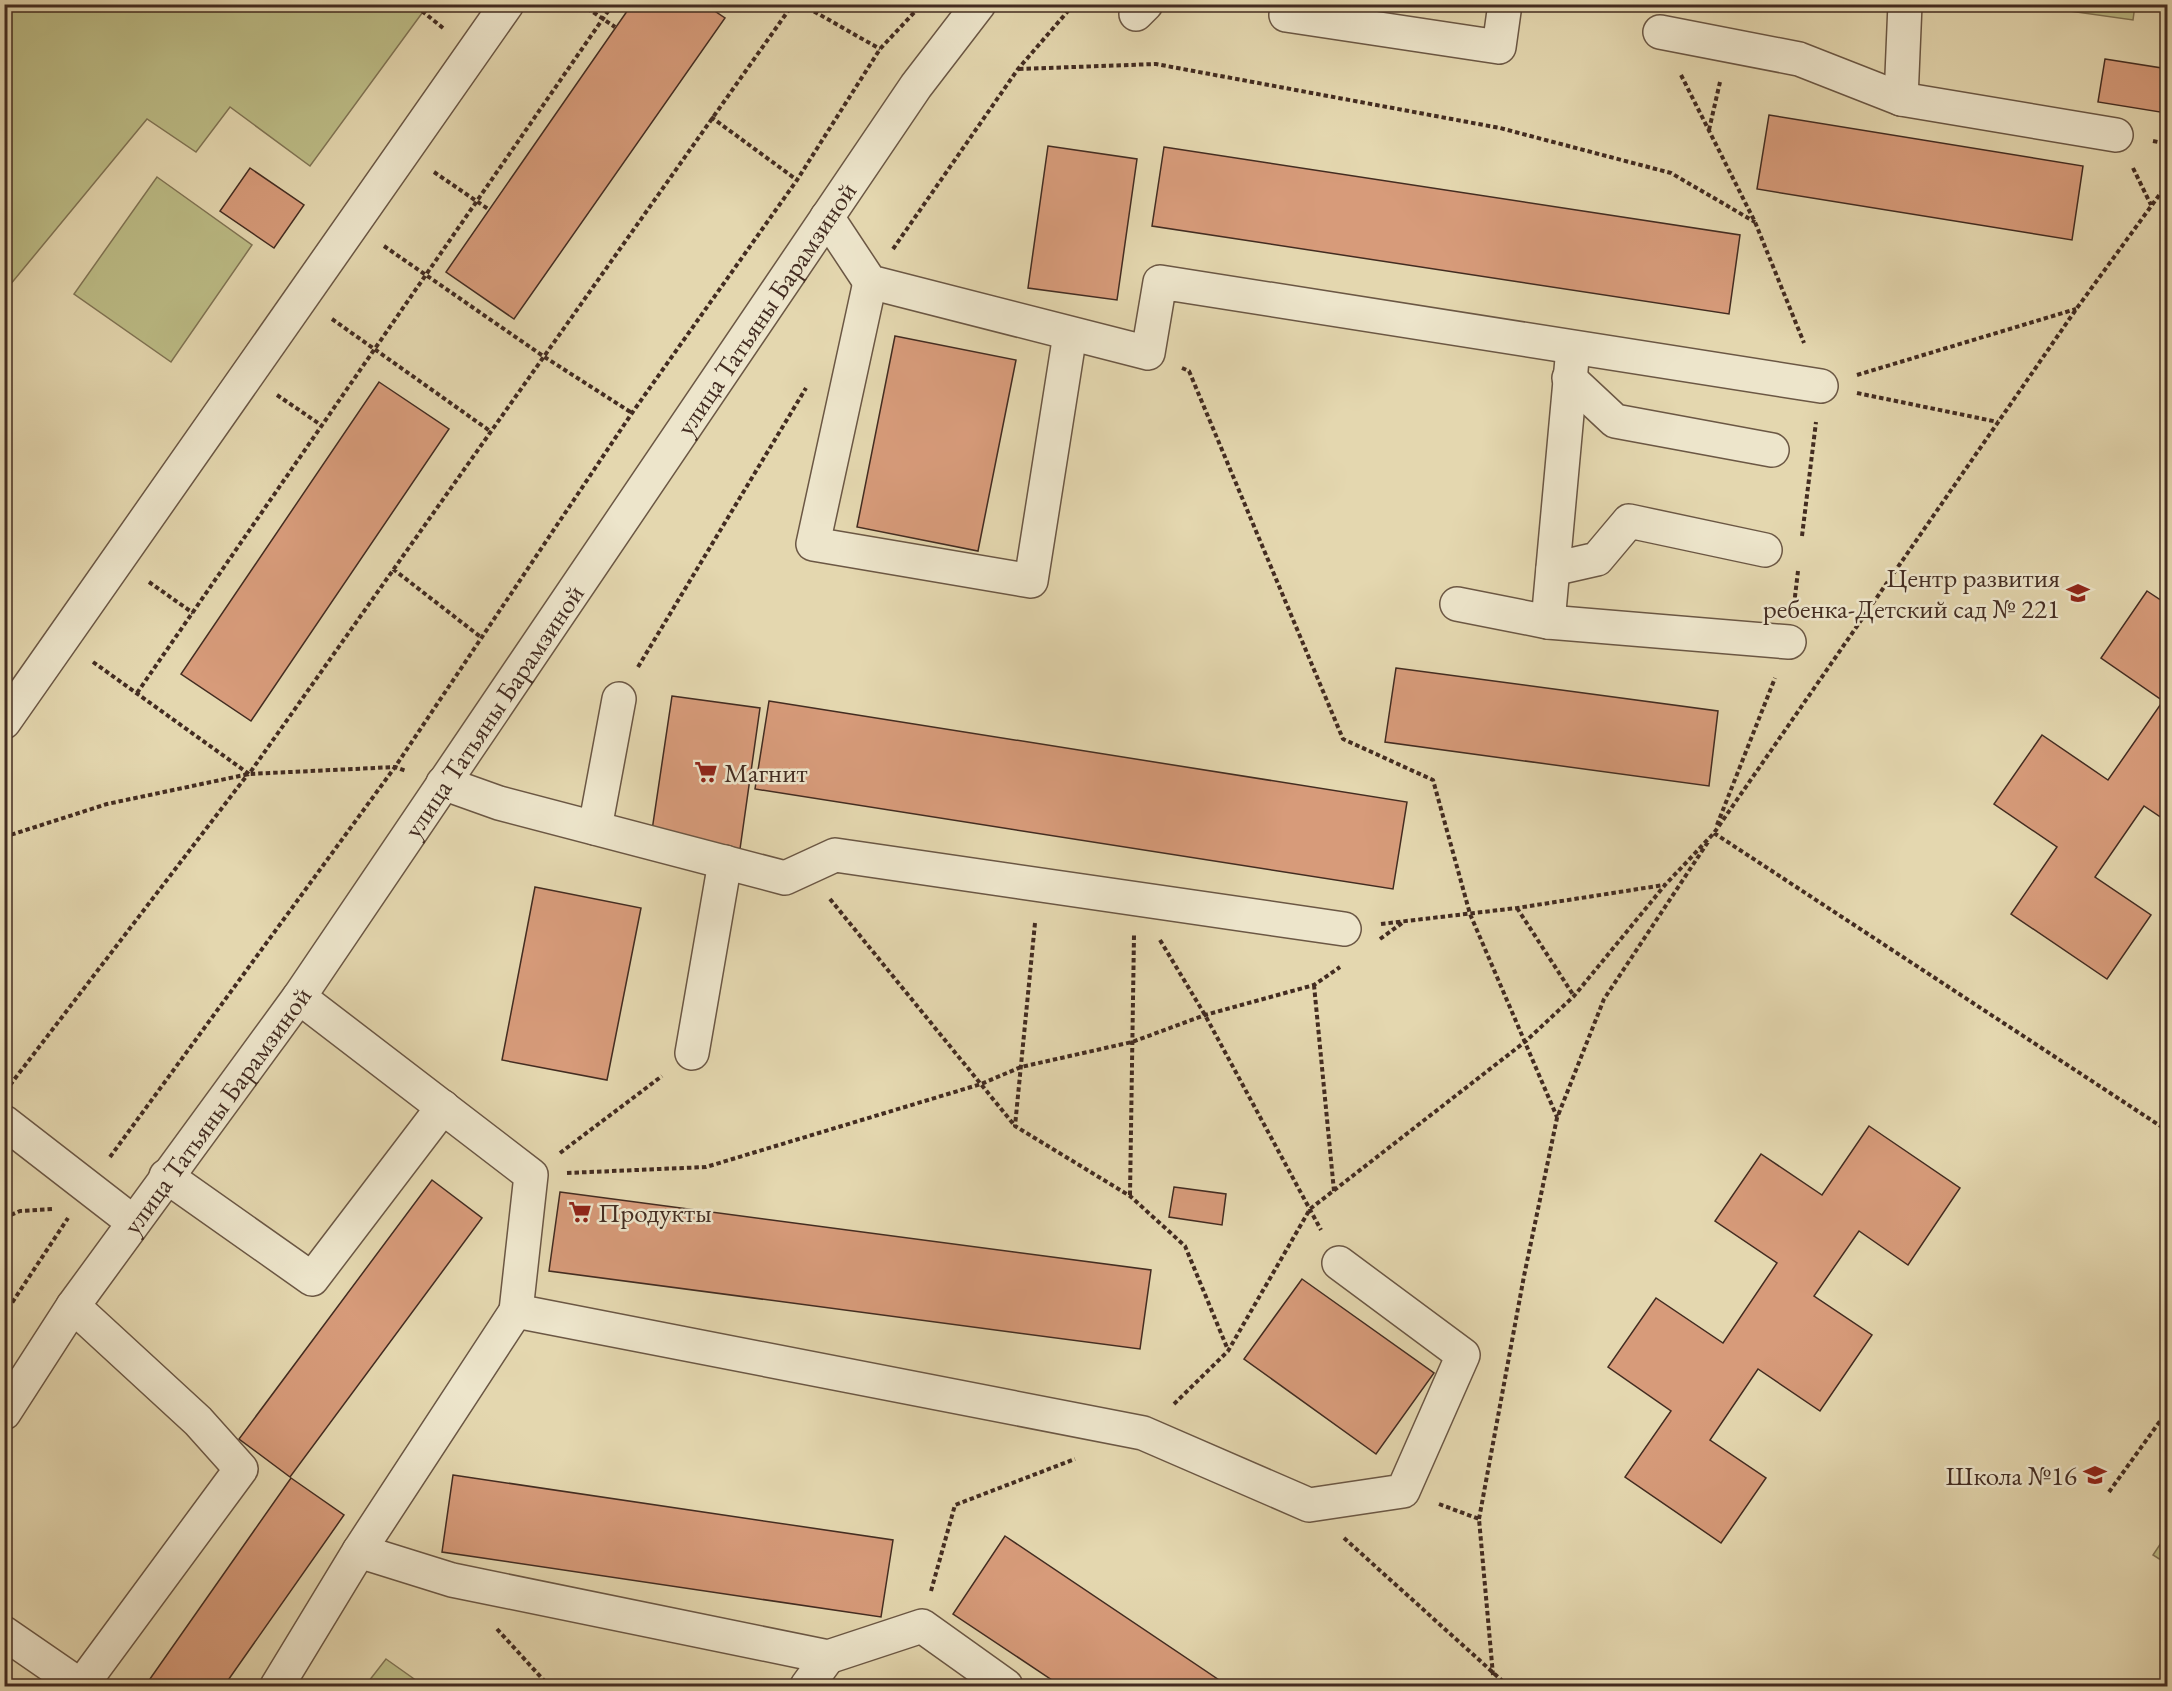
<svg xmlns="http://www.w3.org/2000/svg" width="2172" height="1691" font-family="'EB Garamond',serif">
<style>
.green{fill:#bcbc86;stroke:#807454;stroke-width:1.5}
.building{fill:#d79b7a;stroke:#432c21;stroke-width:1.5}
.lines{fill:none;stroke-linecap:round;stroke-linejoin:round}
.minor-casing{stroke:#6b5744;stroke-width:36}
.path{stroke:#432c21;stroke-width:4;stroke-dasharray:4.5 3;stroke-linecap:butt}
.minor{stroke:#ede5cb;stroke-width:33}
.labels{text-anchor:middle;dominant-baseline:central;stroke-width:5;stroke-linejoin:round;paint-order:stroke}
.street-label{font-size:27px;fill:#432c21;stroke:#ede5cb}
.poi-label{font-size:27px;fill:#432c21;stroke:#ede5cb;text-anchor:end}
</style>
<rect width="100%" height="100%" fill="#e4d7af"/>
<filter id="stains"><feTurbulence type="fractalNoise" baseFrequency=".00333" numOctaves="4"/><feColorMatrix values="0 0 0 0 .2 0 0 0 0 .09 0 0 0 0 .02 0 0 0 .5 -.17"/></filter>
<radialGradient id="worn" r=".72"><stop offset=".6" stop-color="#630" stop-opacity="0"/><stop offset="1" stop-color="#630" stop-opacity=".3"/></radialGradient>
<path class="green" d="M 5,4 L 428,4 L 428,5 L 310,166 L 230,107 L 196,152 L 147,119 L 5,291 Z
M 2026,5 L 2135,5 L 2133,20 Z
M 157,177 L 252,245 L 171,362 L 74,294 Z
M 2167,1534 L 2167,1564 L 2153,1555 Z
M 386,1659 L 424,1686 L 365,1686 Z"/>
<path class="building" d="M 632,4 L 704,4 L 725,18 L 514,319 L 446,272 Z
M 1408,4 L 1446,4 L 1445,10 Z
M 2105,59 L 2168,69 L 2166,113 L 2098,102 Z
M 1769,115 L 2083,166 L 2072,240 L 1757,189 Z
M 1048,146 L 1137,159 L 1117,300 L 1028,288 Z
M 1164,147 L 1740,235 L 1729,314 L 1152,226 Z
M 250,168 L 304,205 L 274,248 L 220,211 Z
M 895,336 L 1016,360 L 978,551 L 857,527 Z
M 379,382 L 449,429 L 251,721 L 181,674 Z
M 2147,591 L 2168,605 L 2168,822 L 2144,806 L 2095,877 L 2151,915 L 2107,979 L 2011,914 L 2057,847 L 1994,804 L 2042,735 L 2108,780 L 2163,701 L 2101,658 Z
M 1396,668 L 1718,711 L 1709,786 L 1385,742 Z
M 672,696 L 760,708 L 740,849 L 651,837 Z
M 769,701 L 1407,802 L 1393,889 L 755,789 Z
M 535,887 L 641,908 L 607,1080 L 502,1060 Z
M 1869,1126 L 1960,1188 L 1908,1265 L 1859,1231 L 1814,1296 L 1872,1335 L 1820,1411 L 1758,1369 L 1710,1440 L 1766,1478 L 1721,1543 L 1625,1477 L 1671,1411 L 1608,1367 L 1656,1298 L 1723,1343 L 1777,1263 L 1715,1221 L 1761,1154 L 1822,1195 Z
M 432,1180 L 482,1218 L 290,1477 L 239,1439 Z
M 1174,1187 L 1226,1194 L 1222,1225 L 1169,1217 Z
M 560,1192 L 1151,1270 L 1140,1349 L 549,1271 Z
M 1302,1279 L 1434,1373 L 1376,1454 L 1244,1359 Z
M 453,1475 L 893,1540 L 881,1617 L 442,1552 Z
M 291,1478 L 344,1515 L 224,1686 L 145,1686 Z
M 1005,1536 L 1228,1686 L 1061,1686 L 953,1614 Z"/>
<g class="lines">
<g class="minor-casing">
<g id="minor">
<path d="M 1288,4 L 1286,15 L 1499,47 L 1505,4"/>
<path d="M 1136,14 L 1146,4"/>
<path d="M 1660,32 L 1799,59 L 1901,99 L 2116,135"/>
<path d="M 1901,99 L 1905,4"/>
<path d="M 827,217 L 870,282 L 1148,353 L 1160,282 L 1821,386"/>
<path d="M 870,282 L 813,544 L 1031,581 L 1070,334"/>
<path d="M 1569,378 L 1615,421 L 1772,450"/>
<path d="M 1553,569 L 1597,559 L 1629,521 L 1765,550"/>
<path d="M 1457,604 L 1548,622 L 1789,642"/>
<path d="M 1548,622 L 1573,348"/>
<path d="M 4,722 L 507,4"/>
<path d="M 443,783 L 499,803 L 785,878 L 835,855 L 1344,929"/>
<path d="M 595,828 L 619,699"/>
<path d="M 299,997 L 531,1175 L 516,1311 L 1143,1433 L 1309,1505 L 1403,1491 L 1463,1355 L 1339,1263"/>
<path d="M 692,1053 L 725,862"/>
<path d="M 4,1122 L 133,1222"/>
<path d="M 166,1176 L 312,1279 L 443,1107"/>
<path id="s1" d="M 4,1413 L 73,1306 L 299,997 L 916,86 L 979,4"/>
<path d="M 359,1551 L 516,1311"/>
<path d="M 4,1633 L 81,1686 L 241,1469 L 198,1421 L 73,1306"/>
<path d="M 277,1686 L 359,1551 L 452,1580 L 828,1657 L 922,1626 L 1006,1686"/>
<path d="M 807,1686 L 828,1657"/>
</g>
</g>
<path class="path" d="M 581,4 L 615,27
M 801,4 L 880,49
M 422,11 L 443,28
M 1019,69 L 1156,64 L 1500,128 L 1671,173 L 1755,222
M 1681,75 L 1755,222 L 1804,343
M 711,117 L 797,180
M 1709,130 L 1720,82
M 2153,141 L 2168,144
M 2133,168 L 2151,205
M 434,172 L 488,209
M 384,246 L 543,356 L 632,413
M 893,249 L 1018,69 L 1074,4
M 332,319 L 490,431
M 1182,368 L 1189,371 L 1343,739 L 1433,780 L 1470,914 L 1557,1117
M 1857,375 L 2076,309
M 1857,393 L 1998,422
M 277,395 L 321,425
M 1802,536 L 1816,422
M 393,569 L 482,638
M 149,582 L 193,613
M 1794,605 L 1798,571
M 93,662 L 249,774 L 793,4
M 638,667 L 806,388
M 137,693 L 613,4
M 1717,825 L 1775,678
M 1714,833 L 2168,1131
M 4,837 L 107,804 L 249,774 L 395,767 L 406,771
M 830,899 L 1015,1126
M 1517,908 L 1574,996
M 1035,923 L 1015,1126 L 1130,1196 L 1185,1246 L 1228,1350
M 1381,924 L 1517,908 L 1664,885
M 1380,939 L 1405,921
M 1160,940 L 1205,1015 L 1321,1230
M 1314,985 L 1334,1191
M 10,1085 L 248,774
M 560,1153 L 662,1076
M 110,1157 L 395,767 L 632,413 L 797,180 L 880,49 L 922,4
M 567,1173 L 706,1167 L 981,1084 L 1021,1067 L 1132,1042 L 1205,1015 L 1314,985 L 1340,967
M 1130,1195 L 1134,935
M 4,1218 L 20,1211 L 53,1209
M 4,1315 L 68,1218
M 1174,1404 L 1228,1351 L 1310,1209 L 1526,1041 L 1574,996 L 1665,885 L 1714,833 L 2077,308 L 2168,183
M 2109,1492 L 2168,1410
M 1439,1504 L 1479,1519 L 1493,1675
M 1479,1519 L 1524,1276 L 1557,1118 L 1604,999 L 1708,842
M 1344,1538 L 1508,1686
M 931,1591 L 955,1505 L 1075,1459
M 497,1629 L 549,1686"/>
<use href="#minor" class="minor"/>
</g>
<defs>
<g id="school-bare" transform="scale(1.8)"><path d="M0-5L7-2L0 1L-7-2ZM-4 1L0 2.5L4 1V4Q0 6-4 4Z" fill="#8f2418" stroke="#ede5cb" stroke-width="2.5" paint-order="stroke"/></g>
<g id="supermarket-bare" transform="scale(1.8)"><path d="M-6-5.5h2.5l.6 2H6L4.5 2H-2.5L-4.4-4H-6ZM-1.5 3.2a1.3 1.3 0 1 0 .1 0ZM3 3.2a1.3 1.3 0 1 0 .1 0Z" fill="#8f2418" stroke="#ede5cb" stroke-width="2.5" paint-order="stroke"/></g>
</defs>
<g fill-rule="evenodd">
<use href="#school-bare" x="2078" y="593"/>
<use href="#supermarket-bare" x="706" y="772"/>
<use href="#supermarket-bare" x="580" y="1212"/>
<use href="#school-bare" x="2095" y="1475"/>
</g>
<g class="labels">
<g class="street-label">
<text stroke="none"><textPath href="#s1" startOffset="1342">улица Татьяны Барамзиной</textPath></text>
<text stroke="none"><textPath href="#s1" startOffset="856">улица Татьяны Барамзиной</textPath></text>
<text stroke="none"><textPath href="#s1" startOffset="370">улица Татьяны Барамзиной</textPath></text>
</g>
<g class="poi-label">
<text x="2060" y="577">Центр развития<tspan x="2060" dy="31">ребенка-Детский сад № 221</tspan></text>
<text x="724" y="772" text-anchor="start">Магнит</text>
<text x="598" y="1212" text-anchor="start">Продукты</text>
<text x="2077" y="1475">Школа №16</text>
</g>
</g>
<rect width="2172" height="1691" fill="none" stroke="#e4d7af" stroke-width="24"/>
<rect x="6" y="6" width="2160" height="1679" fill="none" stroke="#432c21" stroke-width="3"/>
<rect x="12" y="12" width="2148" height="1667" fill="none" stroke="#432c21" stroke-width="1.5"/>
<rect width="100%" height="100%" filter="url(#stains)"/>
<rect width="100%" height="100%" fill="url(#worn)"/>
</svg>
